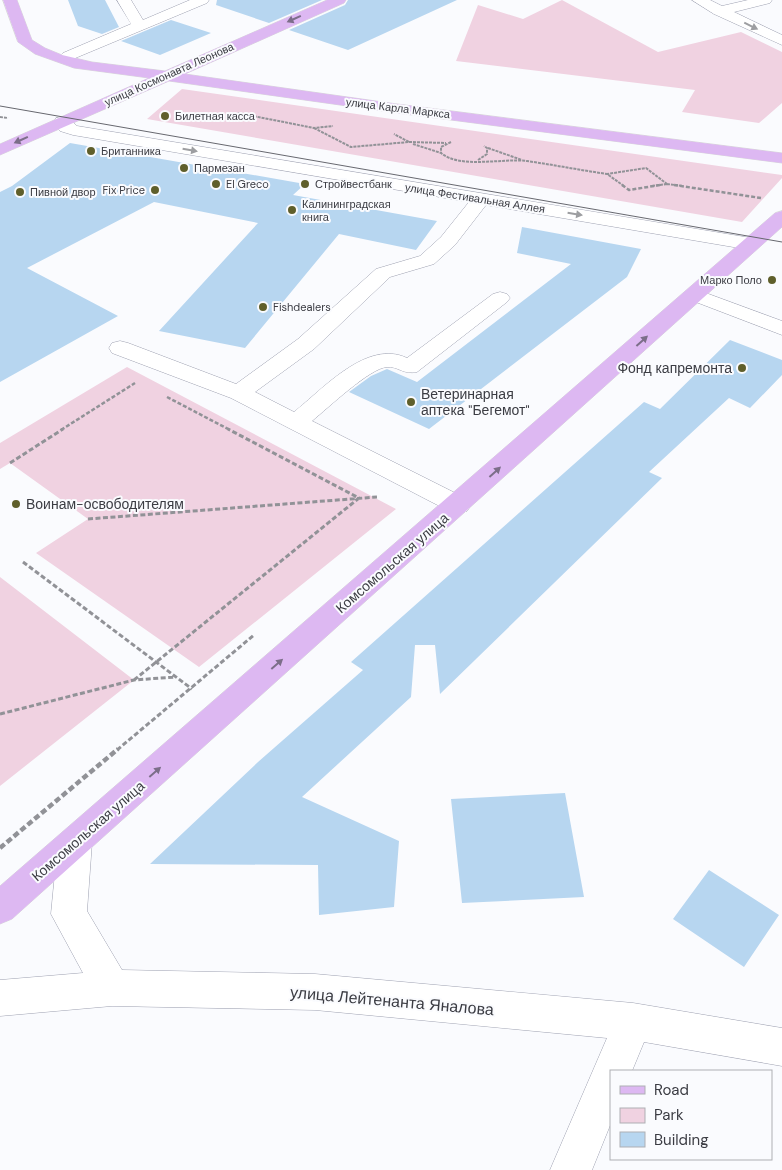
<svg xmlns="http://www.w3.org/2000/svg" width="782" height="1170" font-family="'DM Sans',sans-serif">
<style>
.green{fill:#f0d2e1}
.building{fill:#b7d6f0}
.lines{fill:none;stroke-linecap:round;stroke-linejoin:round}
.minor-casing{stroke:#9ea1b1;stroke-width:1}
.major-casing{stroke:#d8d8d9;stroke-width:1}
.path-far3{stroke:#919297;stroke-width:2;stroke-dasharray:3 1;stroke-linecap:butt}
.path-far2{stroke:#919297;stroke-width:2.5;stroke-dasharray:4 2;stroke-linecap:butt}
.path-far1{stroke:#919297;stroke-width:3;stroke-dasharray:5 2.5;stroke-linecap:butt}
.path{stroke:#919297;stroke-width:4.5;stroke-dasharray:6 3;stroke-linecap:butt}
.minor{fill:#fff;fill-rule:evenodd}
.major{fill:#ddb8f2;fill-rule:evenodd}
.tram{stroke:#67686f;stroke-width:1}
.oneway{fill:#7c6e89}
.oneway2{fill:#9d9ea1}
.poi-dot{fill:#5f5f2b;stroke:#fafbfe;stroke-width:2}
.labels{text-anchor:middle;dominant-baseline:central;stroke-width:4;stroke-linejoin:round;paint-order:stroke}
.far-street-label{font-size:11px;fill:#3b3c43;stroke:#fafbfe}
.far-poi-label{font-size:11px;fill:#3b3c43;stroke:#fafbfe;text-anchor:start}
.poi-label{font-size:14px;fill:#3b3c43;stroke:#fafbfe;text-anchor:start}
.street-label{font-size:14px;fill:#3b3c43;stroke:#fafbfe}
.near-street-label{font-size:16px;fill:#3b3c43;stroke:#fafbfe}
</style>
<rect width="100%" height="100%" fill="#fafbfe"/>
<path class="green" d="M 562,0 L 658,52 L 741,32 L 782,52 L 782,103 L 759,123 L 682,112 L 695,90 L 456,61 L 478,5 L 523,19 Z
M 182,89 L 782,175 L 782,178 L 742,222 L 147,119 Z
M 127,367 L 396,509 L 199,667 L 36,553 L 88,519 L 10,463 L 0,469 L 0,443 Z
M 0,577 L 134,680 L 0,786 Z"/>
<path class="building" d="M 68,0 L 105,0 L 119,27 L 102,34 L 78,26 Z
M 217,0 L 322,0 L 269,23 L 216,5 Z
M 348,0 L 457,0 L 348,50 L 289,30 L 345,5 Z
M 171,20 L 211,33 L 160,55 L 121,41 Z
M 70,143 L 305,184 L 293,195 L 437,221 L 416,250 L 339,234 L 245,348 L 159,331 L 258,223 L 154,202 L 27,268 L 118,316 L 0,382 L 0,192 L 12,186 Z
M 522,227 L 641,249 L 627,277 L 429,429 L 349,392 L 371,376 L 387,369 L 417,382 L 571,264 L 517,253 Z
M 730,340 L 782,360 L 782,375 L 750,408 L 729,398 L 649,472 L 662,478 L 440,694 L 435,645 L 415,645 L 411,697 L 302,797 L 399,841 L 394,907 L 319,915 L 318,865 L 150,864 L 258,762 L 363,670 L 351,662 L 644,402 L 660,409 Z
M 565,793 L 584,897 L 462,903 L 451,799 Z
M 709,870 L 779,915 L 744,967 L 673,919 Z"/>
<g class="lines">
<g class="minor-casing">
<path id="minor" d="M 117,0 L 131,0 L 143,20 L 190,0 L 209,0 L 207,3 L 73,59 L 63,59 L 60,56 L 63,53 L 131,24 Z
M 692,0 L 710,0 L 722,6 L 748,0 L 772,0 L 770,3 L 734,12 L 782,35 L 782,45 L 714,14 Z
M 62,117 L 68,118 L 77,126 L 751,238 L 758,240 L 761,244 L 758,248 L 751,250 L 486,205 L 455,245 L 434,264 L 390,277 L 314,349 L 255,392 L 294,412 C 323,389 367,339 407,358 L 493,294 L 500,292 L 507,294 L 510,298 L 507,302 L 417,372 C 403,375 398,366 387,367 C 370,368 328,408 312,421 L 467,499 L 471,505 L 467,511 L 458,514 L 449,511 L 231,398 L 112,353 L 109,348 L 112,343 L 120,341 L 128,343 L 236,384 L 298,339 L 376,269 L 420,256 L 441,237 L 469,202 L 73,135 L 60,131 L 54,122 L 56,118 Z
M 695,289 L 782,321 L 782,335 L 688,299 L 685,295 L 688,291 Z
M 75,827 L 87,832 L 92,842 L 87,911 L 122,970 L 315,974 L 633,1003 L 782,1028 L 782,1066 L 644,1042 L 632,1071 L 611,1071 L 611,1123 L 592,1170 L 550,1170 L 607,1038 L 315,1010 L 112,1006 L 0,1016 L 0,980 L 83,973 L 51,914 L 58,842 L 63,832 Z"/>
</g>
<g class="major-casing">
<path id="major" d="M 3,0 L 17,0 L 32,40 L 45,48 L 62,55 L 92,62 L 165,71 L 327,0 L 346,0 L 344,3 L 185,74 L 397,104 L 782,153 L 782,163 L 397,113 L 169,81 L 0,155 L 0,144 L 149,78 L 74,68 L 35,54 L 18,42 Z
M 782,211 L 782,227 L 12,919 L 0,924 L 0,886 L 775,213 Z"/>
</g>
<path class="path-far3" d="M 238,113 L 314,128 L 333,126
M 0,117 L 8,118
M 314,128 L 351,147 L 409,142 L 394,134
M 409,142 L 446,143
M 451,142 L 441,147 L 441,153 C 460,169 502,158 527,161 C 554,165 580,170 607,174
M 413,144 L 441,153
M 488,148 L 522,160
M 478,160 L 487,154 L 487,148 L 484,146
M 667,184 L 683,186
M 624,186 L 607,174 L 646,168 L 667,184
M 652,186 L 667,184"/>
<path class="path-far2" d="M 622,185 L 629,190 L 660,185
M 674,185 L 761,198
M 167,397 L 230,430
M 61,430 L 135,383"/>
<path class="path-far1" d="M 10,463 L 63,429
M 88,519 L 377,497
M 23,562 L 192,689
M 134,680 L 359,498 L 228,429
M 0,714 L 134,680 L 175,677
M 117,750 L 254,635"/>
<path class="path" d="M 0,848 L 118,749"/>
<use href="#minor" class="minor"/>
<use href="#major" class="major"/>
<path class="tram" d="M 0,106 L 782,242"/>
</g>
<defs><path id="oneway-solid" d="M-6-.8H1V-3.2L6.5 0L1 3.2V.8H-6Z" transform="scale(1.25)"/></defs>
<g class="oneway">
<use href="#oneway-solid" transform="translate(294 19) rotate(156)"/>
<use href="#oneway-solid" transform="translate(21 140) rotate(156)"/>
<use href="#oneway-solid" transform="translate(642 341) rotate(-42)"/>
<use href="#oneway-solid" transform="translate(495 472) rotate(-42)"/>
<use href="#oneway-solid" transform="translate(277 664) rotate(-41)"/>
<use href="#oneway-solid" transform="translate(155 772) rotate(-41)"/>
</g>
<g class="oneway2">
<use href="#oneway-solid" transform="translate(751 26) rotate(26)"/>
<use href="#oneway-solid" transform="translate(190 150) rotate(10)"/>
<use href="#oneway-solid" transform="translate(575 214) rotate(9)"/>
</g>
<g class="poi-dot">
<circle cx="165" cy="116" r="5"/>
<circle cx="91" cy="151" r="5"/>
<circle cx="184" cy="168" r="5"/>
<circle cx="216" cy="184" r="5"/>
<circle cx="305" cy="184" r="5"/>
<circle cx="155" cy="190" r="5"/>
<circle cx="20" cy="192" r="5"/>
<circle cx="292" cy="210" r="5"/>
<circle cx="772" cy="280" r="5"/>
<circle cx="263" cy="307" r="5"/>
<circle cx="742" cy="368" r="5"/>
<circle cx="411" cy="402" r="5"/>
<circle cx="16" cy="504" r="5"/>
</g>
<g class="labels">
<g class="far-street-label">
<text transform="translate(169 74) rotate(-24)">улица Космонавта Леонова</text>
<text transform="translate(398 108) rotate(7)">улица Карла Маркса</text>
<text transform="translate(475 198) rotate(9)">улица Фестивальная Аллея</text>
</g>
<g class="far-poi-label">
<text x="175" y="116">Билетная касса</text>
<text x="101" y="151">Британника</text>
<text x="194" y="168">Пармезан</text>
<text x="226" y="184">El Greco</text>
<text x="315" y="184">Стройвестбанк</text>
<text x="145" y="190" text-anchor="end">Fix Price</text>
<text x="30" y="192">Пивной двор</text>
<text x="302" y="204">Калининградская<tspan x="302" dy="13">книга</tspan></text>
<text x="762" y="280" text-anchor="end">Марко Поло</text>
<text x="273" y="307">Fishdealers</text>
</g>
<g class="poi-label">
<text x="732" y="368" text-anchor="end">Фонд капремонта</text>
<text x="421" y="394">Ветеринарная<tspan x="421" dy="16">аптека "Бегемот"</tspan></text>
<text x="26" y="504">Воинам-освободителям</text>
</g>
<g class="street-label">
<text transform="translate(392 563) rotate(-41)">Комсомольская улица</text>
<text transform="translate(88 831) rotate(-41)">Комсомольская улица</text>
</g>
<g class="near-street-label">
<text transform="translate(392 1001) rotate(5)">улица Лейтенанта Яналова</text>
</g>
</g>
<rect x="610" y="1070" width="162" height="90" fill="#fafbfe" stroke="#aeafb3"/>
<rect x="620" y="1086" width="25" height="8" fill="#ddb8f2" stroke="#aeafb3"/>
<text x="654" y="1095" font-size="15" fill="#3b3c43">Road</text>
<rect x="620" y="1108" width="25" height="15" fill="#f0d2e1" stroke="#aeafb3"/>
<text x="654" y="1120" font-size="15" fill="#3b3c43">Park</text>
<rect x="620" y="1132" width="25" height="15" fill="#b7d6f0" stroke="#aeafb3"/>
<text x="654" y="1145" font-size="15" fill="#3b3c43">Building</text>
</svg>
